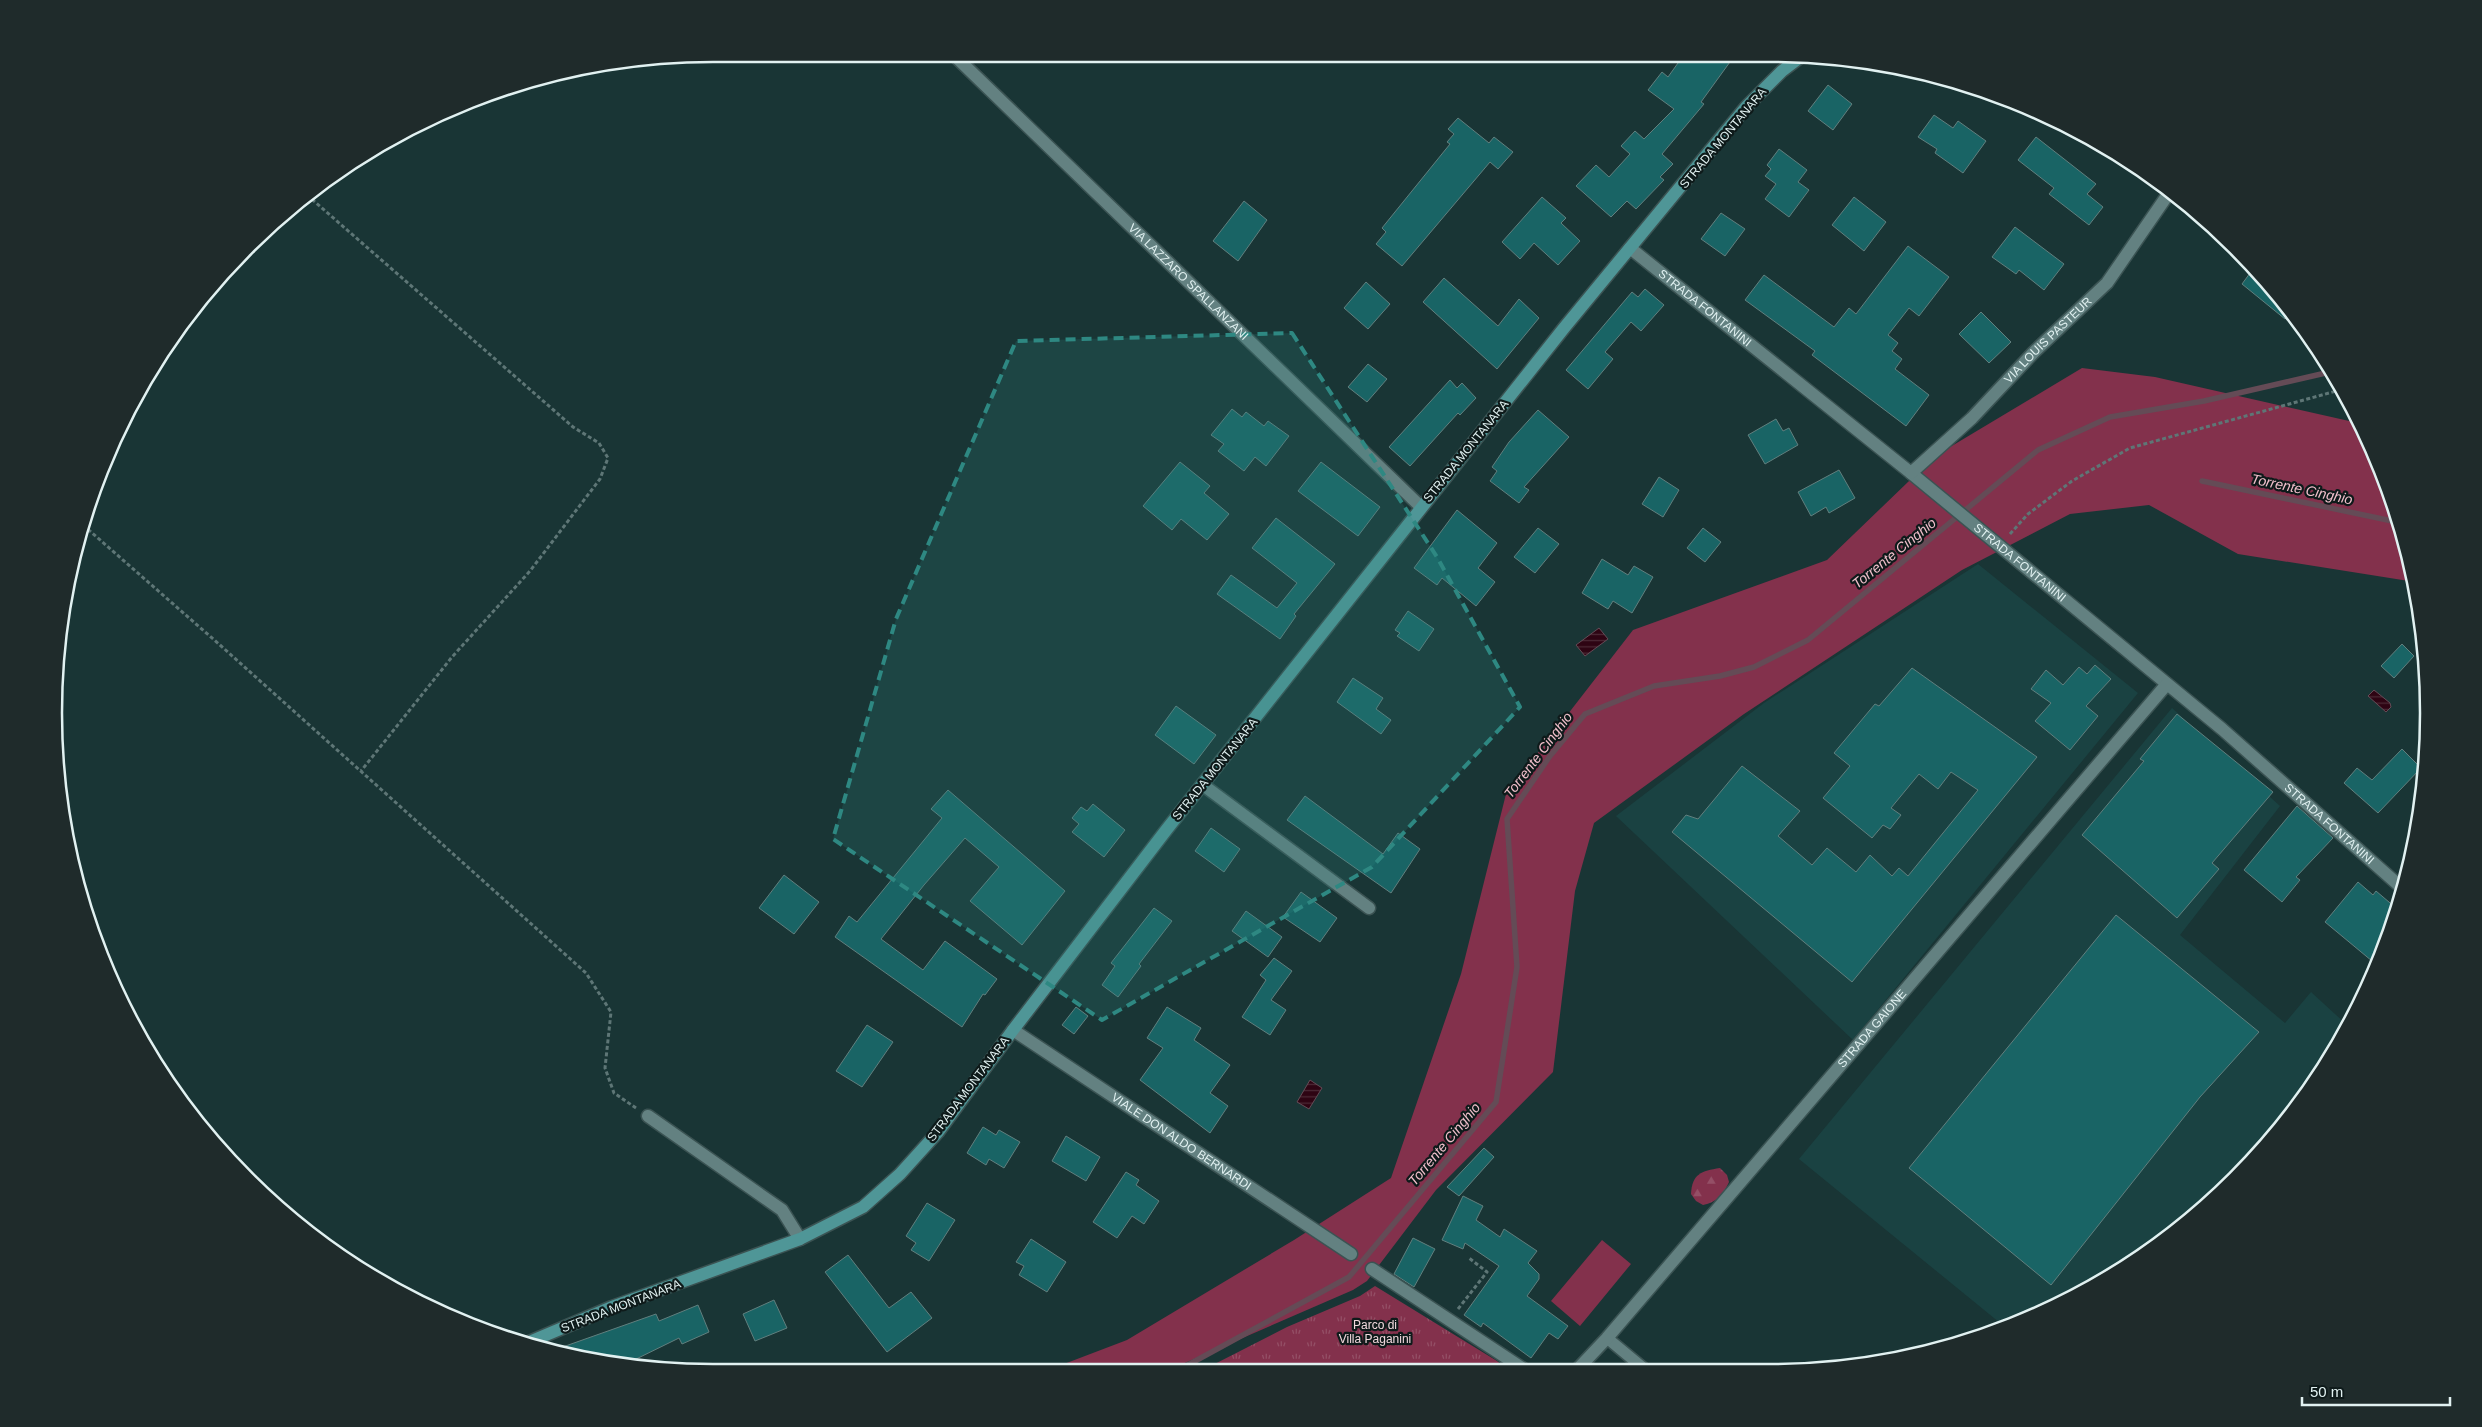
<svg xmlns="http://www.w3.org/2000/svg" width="2482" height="1427" font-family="Helvetica,sans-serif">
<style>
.built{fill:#1a4242}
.grass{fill:#83314c}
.forest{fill:url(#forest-firs)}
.park{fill:url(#park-tufts)}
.water{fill:url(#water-rules);stroke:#644b56}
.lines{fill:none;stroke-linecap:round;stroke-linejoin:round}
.stream{stroke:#644b56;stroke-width:5.5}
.building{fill:#196465;stroke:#617f7e}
.lane-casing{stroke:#3b5353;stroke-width:14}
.street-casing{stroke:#3b5353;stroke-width:15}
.secondary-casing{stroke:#3b5353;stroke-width:15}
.path{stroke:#5e7676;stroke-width:3;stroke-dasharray:4 2.5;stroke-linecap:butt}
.lane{stroke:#638181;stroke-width:11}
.street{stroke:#638181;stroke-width:12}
.secondary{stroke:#4f9697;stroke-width:12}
.marked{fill:#2e8882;fill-opacity:0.2;stroke:#2e8882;stroke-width:4;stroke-dasharray:10 6;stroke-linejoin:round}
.labels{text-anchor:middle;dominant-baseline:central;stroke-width:4.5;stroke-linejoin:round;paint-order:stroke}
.street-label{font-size:12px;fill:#e1f1f1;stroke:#0e1a1a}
.park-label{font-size:12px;fill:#f1d8dd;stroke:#0e1a1a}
.water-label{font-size:14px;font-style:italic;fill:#f2c0cc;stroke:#0e1a1a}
.rim{fill:none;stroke:#e1f1f1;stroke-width:2.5}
</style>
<defs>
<pattern id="forest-firs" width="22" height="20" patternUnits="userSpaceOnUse" patternTransform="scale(1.25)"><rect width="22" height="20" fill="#83314c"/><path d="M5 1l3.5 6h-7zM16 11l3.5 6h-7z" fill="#944f66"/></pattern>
<pattern id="park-tufts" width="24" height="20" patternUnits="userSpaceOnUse" patternTransform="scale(1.25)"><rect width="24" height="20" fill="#83314c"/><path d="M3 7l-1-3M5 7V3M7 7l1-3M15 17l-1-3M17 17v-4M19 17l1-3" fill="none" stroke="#944f66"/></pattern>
<pattern id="water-rules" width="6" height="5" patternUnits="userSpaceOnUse" patternTransform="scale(1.25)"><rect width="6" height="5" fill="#2e0413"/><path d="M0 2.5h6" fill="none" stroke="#4c2936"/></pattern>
</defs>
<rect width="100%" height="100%" fill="#193535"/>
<path class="built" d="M 1978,564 L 2138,693 L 1853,1040 L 1616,816 L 1764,703 Z
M 2172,708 L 2280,806 L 2180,935 L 2285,1023 L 2311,992 L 2347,1025 L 2317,1080 L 2235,1180 L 2099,1285 L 2005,1327 L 1799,1159 Z"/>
<path class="grass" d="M 2082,368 L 2155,377 L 2358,423 L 2378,461 L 2415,582 L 2238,554 L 2149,505 L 2070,514 L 1962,570 L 1744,714 L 1594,823 L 1575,891 L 1553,1072 L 1436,1190 L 1367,1281 L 1353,1290 L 1164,1372 L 1043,1372 L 1127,1340 L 1294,1240 L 1391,1178 L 1461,974 L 1506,794 L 1633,630 L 1827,560 L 1935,456 Z
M 1602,1240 L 1631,1264 L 1580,1326 L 1551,1301 Z"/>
<path class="forest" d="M 1720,1168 L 1727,1175 L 1729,1182 C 1723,1195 1717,1202 1703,1205 L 1696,1201 L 1691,1194 C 1692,1174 1701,1171 1720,1168 Z"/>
<path class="park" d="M 1375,1286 L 1497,1361 L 1510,1372 L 1199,1372 L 1287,1327 L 1360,1296 Z"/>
<path class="water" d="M 1599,628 L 1608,639 L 1585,656 L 1576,645 Z
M 2374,690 L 2390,703 L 2391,707 L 2386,712 L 2368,696 Z
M 1310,1080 L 1322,1088 L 1309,1109 L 1297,1102 Z"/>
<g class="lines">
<path class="stream" d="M 2202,481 L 2397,522
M 1175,1372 L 1349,1277 L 1496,1102 L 1517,967 L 1507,819 L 1550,756 L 1585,714 L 1654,686 L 1720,676 L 1754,667 L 1808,640 L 2038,450 L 2110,417 L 2204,401 L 2330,372"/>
</g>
<path class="building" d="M 1735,55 L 1701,102 L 1704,104 L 1662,154 L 1673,164 L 1660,177 L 1664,180 L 1636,209 L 1627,201 L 1611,217 L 1576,186 L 1596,165 L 1609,177 L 1630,154 L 1621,146 L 1635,131 L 1644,139 L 1674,109 L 1648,90 L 1662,72 L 1668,77 L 1683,56 Z
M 1828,85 L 1852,104 L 1833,130 L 1808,111 Z
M 1934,115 L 1953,128 L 1958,121 L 1986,141 L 1963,173 L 1935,153 L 1937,149 L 1918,137 Z
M 1458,118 L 1489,143 L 1494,137 L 1513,152 L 1498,169 L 1490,162 L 1402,266 L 1376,244 L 1386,232 L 1382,228 L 1450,144 L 1447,142 L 1454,134 L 1448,129 Z
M 2036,137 L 2096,184 L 2087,194 L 2103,207 L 2089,225 L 2049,194 L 2054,188 L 2018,160 Z
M 1779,149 L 1807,170 L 1798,182 L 1809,190 L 1789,217 L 1765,199 L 1776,184 L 1765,176 L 1771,169 L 1767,165 Z
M 1542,197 L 1566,218 L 1561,223 L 1580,241 L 1558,265 L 1534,243 L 1520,259 L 1502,242 Z
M 1854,197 L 1886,222 L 1864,251 L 1832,225 Z
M 1244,201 L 1267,220 L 1238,261 L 1213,241 Z
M 1721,213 L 1745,229 L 1725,256 L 1701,239 Z
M 2015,227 L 2064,264 L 2044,290 L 2019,270 L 2016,274 L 1992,257 Z
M 1908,246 L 1949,277 L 1919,316 L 1909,308 L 1888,335 L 1898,343 L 1892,351 L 1902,359 L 1895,369 L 1929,395 L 1906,426 L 1812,355 L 1815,351 L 1745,300 L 1764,275 L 1834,327 L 1849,308 L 1856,314 Z
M 2253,269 L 2290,314 L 2285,319 L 2242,284 Z
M 1444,278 L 1498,326 L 1519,299 L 1539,318 L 1497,369 L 1423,302 Z
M 1366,282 L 1390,304 L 1368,329 L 1344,308 Z
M 1645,289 L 1664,305 L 1641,331 L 1631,322 L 1605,352 L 1613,359 L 1588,389 L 1566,370 L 1632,292 L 1638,297 Z
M 1981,312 L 2011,342 L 1989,363 L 1959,334 Z
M 1368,364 L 1387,379 L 1367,402 L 1348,387 Z
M 1450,380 L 1457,388 L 1462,383 L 1476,398 L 1460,415 L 1458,413 L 1410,466 L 1389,447 Z
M 1232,409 L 1242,417 L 1246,412 L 1264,426 L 1268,421 L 1289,436 L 1266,466 L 1255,457 L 1244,471 L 1218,451 L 1224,444 L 1211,435 Z
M 1538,410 L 1569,437 L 1524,487 L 1529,490 L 1519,503 L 1490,481 L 1497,471 L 1492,467 L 1509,442 Z
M 1776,419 L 1783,431 L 1789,428 L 1798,445 L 1765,464 L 1748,435 Z
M 1180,462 L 1210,486 L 1204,493 L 1229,514 L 1207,540 L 1181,519 L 1172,530 L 1143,506 Z
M 1321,462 L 1380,507 L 1358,536 L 1298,491 Z
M 1839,470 L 1855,498 L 1829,513 L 1826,507 L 1811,516 L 1798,492 Z
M 1659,477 L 1679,490 L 1663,517 L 1642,504 Z
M 1457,510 L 1497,543 L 1478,568 L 1495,582 L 1476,606 L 1442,578 L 1437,585 L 1414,568 Z
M 1276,518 L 1335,564 L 1294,614 L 1296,616 L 1280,639 L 1217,594 L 1231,575 L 1277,608 L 1297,583 L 1252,548 Z
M 1538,528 L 1559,544 L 1535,573 L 1514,557 Z
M 1703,528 L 1721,542 L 1705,562 L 1687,548 Z
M 1602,559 L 1628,575 L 1634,566 L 1653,577 L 1632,613 L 1613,601 L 1608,609 L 1582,593 Z
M 1408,611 L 1434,629 L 1419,651 L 1397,636 L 1400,633 L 1395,630 Z
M 2402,644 L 2414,656 L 2394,678 L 2381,666 Z
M 2095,665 L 2111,679 L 2086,706 L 2098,716 L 2070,750 L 2035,721 L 2051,703 L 2031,689 L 2046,670 L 2063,685 L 2079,667 L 2087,674 Z
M 1912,668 L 2037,757 L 1852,982 L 1672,832 L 1686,815 L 1698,819 L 1742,766 L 1800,811 L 1778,836 L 1812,865 L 1827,848 L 1856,872 L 1870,855 L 1892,876 L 1899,868 L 1908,876 L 1978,790 L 1951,772 L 1938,789 L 1919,774 L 1891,808 L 1901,815 L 1890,829 L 1883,825 L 1872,838 L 1823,798 L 1850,766 L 1834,753 L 1875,704 L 1879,706 Z
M 1353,678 L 1383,698 L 1376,709 L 1391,720 L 1381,734 L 1337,702 Z
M 1176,706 L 1216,735 L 1194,764 L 1155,735 Z
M 2177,714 L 2273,792 L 2212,863 L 2219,869 L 2177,918 L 2082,835 L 2144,761 L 2140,759 Z
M 2402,749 L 2421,768 L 2378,813 L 2344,783 L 2357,768 L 2372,780 Z
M 948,790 L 1065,891 L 1022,945 L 970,901 L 999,867 L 965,838 L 924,885 L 881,939 L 923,970 L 945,941 L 997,979 L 985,995 L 983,994 L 962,1027 L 835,937 L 849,916 L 857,922 L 942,818 L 931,809 Z
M 1305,796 L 1383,854 L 1398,833 L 1420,849 L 1391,893 L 1287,820 Z
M 1093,804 L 1125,830 L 1104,857 L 1072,832 L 1079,824 L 1072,818 L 1081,807 L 1087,811 Z
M 2297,806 L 2333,838 L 2296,877 L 2300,880 L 2282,902 L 2244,870 Z
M 1211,828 L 1240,849 L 1224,872 L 1195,851 Z
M 784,875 L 819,902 L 794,934 L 759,908 Z
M 2358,882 L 2373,895 L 2376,891 L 2396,908 L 2378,966 L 2325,922 Z
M 1301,892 L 1337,918 L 1320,942 L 1283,917 Z
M 1154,908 L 1172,921 L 1139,964 L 1141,966 L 1118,997 L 1102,985 L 1115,966 L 1111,963 Z
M 1246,911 L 1282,937 L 1268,957 L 1232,931 Z
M 2116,915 L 2259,1032 L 2200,1097 L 2051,1285 L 1909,1168 Z
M 1274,958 L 1292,971 L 1271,1000 L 1286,1010 L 1270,1035 L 1242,1017 L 1266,980 L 1260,975 Z
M 1076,1007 L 1088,1016 L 1074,1034 L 1062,1025 Z
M 1167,1007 L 1201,1028 L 1194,1040 L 1230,1065 L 1210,1093 L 1228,1106 L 1210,1133 L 1140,1080 L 1163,1048 L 1147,1038 Z
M 867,1025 L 893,1042 L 862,1087 L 836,1071 Z
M 983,1127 L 996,1135 L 999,1130 L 1020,1142 L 1004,1168 L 989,1159 L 986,1165 L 967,1153 Z
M 1066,1136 L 1100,1157 L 1086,1181 L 1052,1161 Z
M 1484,1148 L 1494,1157 L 1459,1196 L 1447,1187 Z
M 1126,1172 L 1139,1180 L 1136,1185 L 1159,1201 L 1144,1224 L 1132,1216 L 1117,1238 L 1093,1222 Z
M 1463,1196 L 1483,1206 L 1476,1220 L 1500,1237 L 1504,1229 L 1537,1251 L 1528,1263 L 1539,1274 L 1539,1279 L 1527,1296 L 1568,1326 L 1558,1339 L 1549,1333 L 1531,1358 L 1483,1323 L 1481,1327 L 1464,1315 L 1499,1266 L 1465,1243 L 1463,1249 L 1442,1240 Z
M 927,1203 L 955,1220 L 929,1261 L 911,1250 L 916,1243 L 906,1236 Z
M 1413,1238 L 1435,1249 L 1414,1287 L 1394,1274 Z
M 1031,1239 L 1066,1262 L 1047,1292 L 1019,1275 L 1024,1266 L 1016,1262 Z
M 848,1255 L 889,1308 L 911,1292 L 932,1318 L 887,1352 L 825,1272 Z
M 774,1300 L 787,1328 L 755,1341 L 743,1314 Z
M 698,1305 L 709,1332 L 682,1344 L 679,1338 L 628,1363 L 557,1349 L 656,1314 L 659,1321 Z"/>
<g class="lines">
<g class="lane-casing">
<path id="lane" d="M 1607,1338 L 1648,1372"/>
</g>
<g class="street-casing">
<g id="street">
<path id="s1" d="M 957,58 L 1421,507"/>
<path id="s2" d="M 1630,248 L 1911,473 L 2222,729 L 2402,888"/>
<path id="s3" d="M 1911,473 L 1972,418 L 2034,352 L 2107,283 L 2169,193"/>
<path d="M 1203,785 L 1369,908"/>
<path id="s4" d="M 1013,1030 L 1351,1254"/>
<path d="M 648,1116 L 782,1210 L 800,1239"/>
<path d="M 1372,1269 L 1528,1372"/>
<path id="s5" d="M 1575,1372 L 1607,1338 L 2167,684"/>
</g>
</g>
<g class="secondary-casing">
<path id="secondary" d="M 527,1343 L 612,1307 L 800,1239 L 863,1207 L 900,1174 L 938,1132 L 1013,1030 L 1167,829 L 1564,328 L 1746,107 L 1782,71 L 1803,55"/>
</g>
<path class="path" d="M 307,195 L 573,427 L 599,443 L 608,458 L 600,479 L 530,571 L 452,657 L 361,771
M 83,525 L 220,645 L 586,973 L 611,1012 L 605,1068 L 614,1093 L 636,1108
M 2010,534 L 2028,514 L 2072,481 L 2130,448 L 2340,390
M 1458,1309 L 1487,1272 L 1469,1258"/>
<use href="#lane" class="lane"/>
<use href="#street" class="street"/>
<use href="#secondary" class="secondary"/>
</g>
<path class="marked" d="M 1292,333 L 1437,557 L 1520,707 L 1372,867 L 1102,1020 L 833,839 L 896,619 L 1016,341 Z"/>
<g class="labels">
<g class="street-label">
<text transform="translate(1723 138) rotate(-50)">STRADA MONTANARA</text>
<text stroke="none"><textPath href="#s1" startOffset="322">VIA LAZZARO SPALLANZANI</textPath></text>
<text stroke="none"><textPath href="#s2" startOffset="96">STRADA FONTANINI</textPath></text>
<text stroke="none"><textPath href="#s3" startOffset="191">VIA LOUIS PASTEUR</textPath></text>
<text transform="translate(1466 451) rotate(-51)">STRADA MONTANARA</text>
<text stroke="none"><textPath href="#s2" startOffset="501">STRADA FONTANINI</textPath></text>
<text transform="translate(1215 769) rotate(-51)">STRADA MONTANARA</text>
<text stroke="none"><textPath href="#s2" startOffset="906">STRADA FONTANINI</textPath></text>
<text stroke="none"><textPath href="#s5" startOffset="454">STRADA GAIONE</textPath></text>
<text transform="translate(968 1089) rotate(-53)">STRADA MONTANARA</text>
<text stroke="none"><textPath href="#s4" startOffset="202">VIALE DON ALDO BERNARDI</textPath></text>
<text transform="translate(621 1306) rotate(-21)">STRADA MONTANARA</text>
</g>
<g class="park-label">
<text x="1375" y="1325">Parco di<tspan x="1375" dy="14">Villa Paganini</tspan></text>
</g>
<g class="water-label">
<text transform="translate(2302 489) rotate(12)">Torrente Cinghio</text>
<text transform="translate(1894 553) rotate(-39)">Torrente Cinghio</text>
<text transform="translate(1538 755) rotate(-53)">Torrente Cinghio</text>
<text transform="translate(1444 1144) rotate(-50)">Torrente Cinghio</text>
</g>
</g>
<path d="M0 0H2482V1427H0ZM713 62H1769A651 651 0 0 1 2420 713V713A651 651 0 0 1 1769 1364H713A651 651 0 0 1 62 713V713A651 651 0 0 1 713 62Z" fill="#1f2b2b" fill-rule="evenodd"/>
<path class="rim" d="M713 62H1769A651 651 0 0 1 2420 713V713A651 651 0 0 1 1769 1364H713A651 651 0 0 1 62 713V713A651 651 0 0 1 713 62Z"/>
<path d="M2302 1397v8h148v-8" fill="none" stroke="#e1f1f1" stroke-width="2.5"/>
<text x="2310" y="1397" font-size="15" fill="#e1f1f1" stroke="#0e1a1a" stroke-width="4" paint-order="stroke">50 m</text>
</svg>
